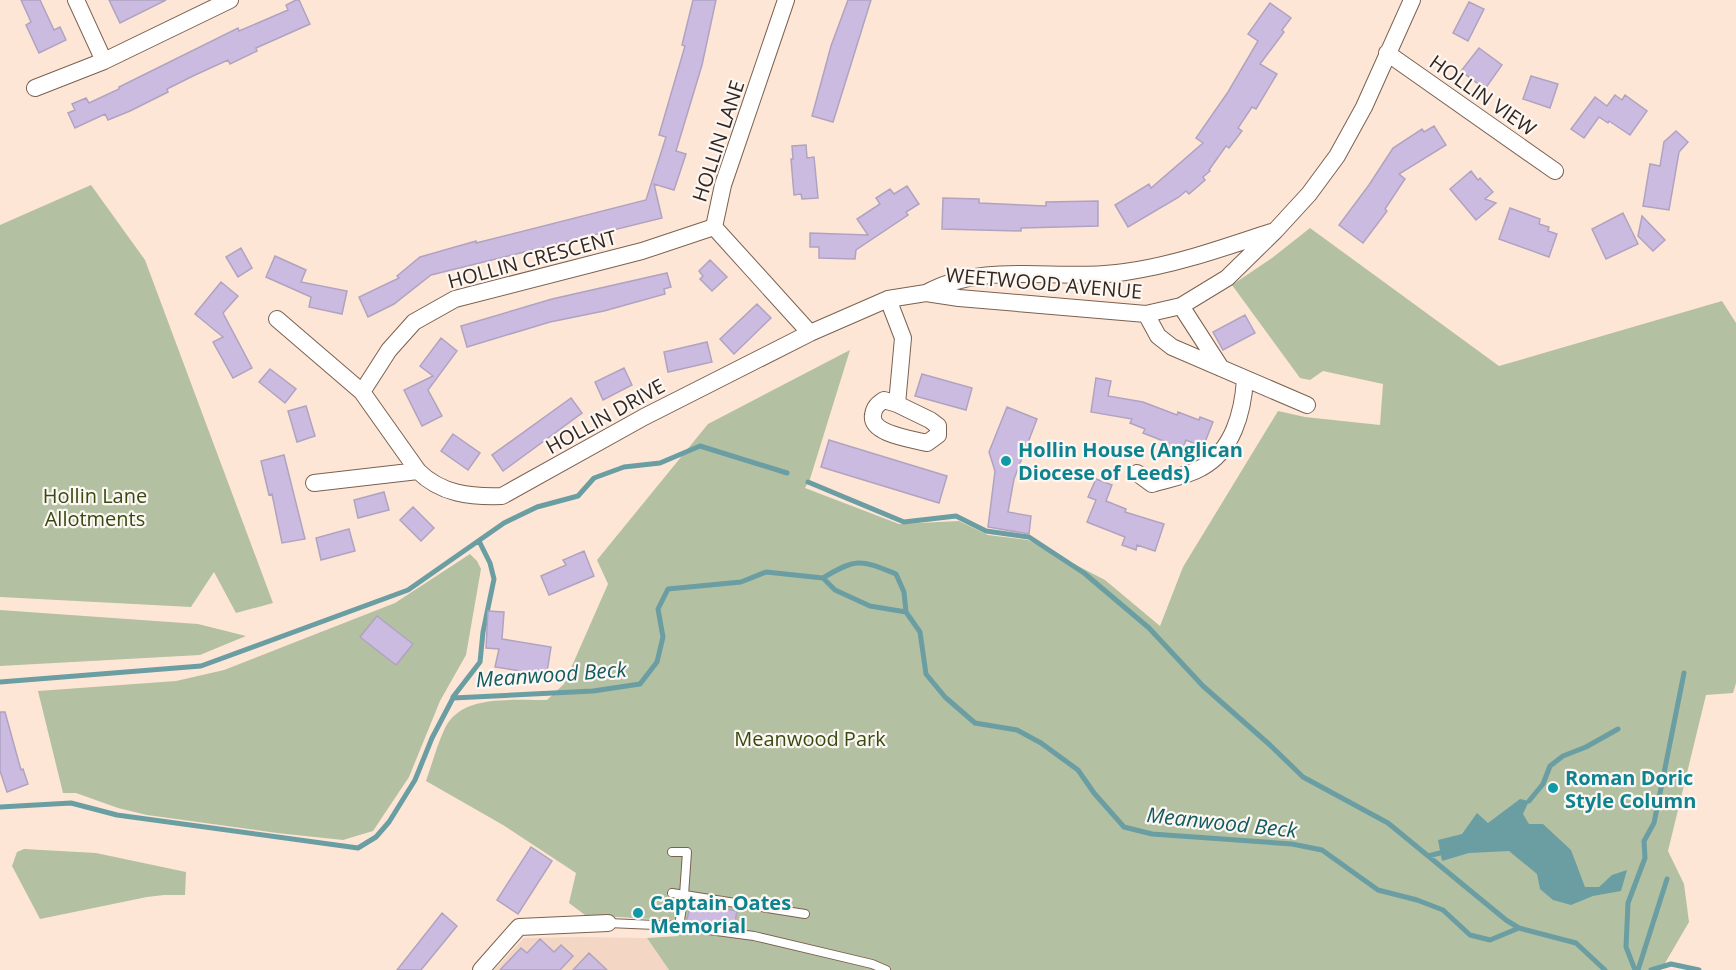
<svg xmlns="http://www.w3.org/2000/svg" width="1736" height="970" font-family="'Open Sans',sans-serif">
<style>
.built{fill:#f3d6c3}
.green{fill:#b4c0a2}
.water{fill:#6b9ea2}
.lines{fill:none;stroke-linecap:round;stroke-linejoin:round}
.stream{stroke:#6b9ea2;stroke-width:5}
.building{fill:#cbbbe1;stroke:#b0a3c0;stroke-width:1.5}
.service-casing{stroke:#7b6150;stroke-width:10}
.minor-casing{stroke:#7b6150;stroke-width:18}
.service{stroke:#fff;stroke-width:8}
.minor{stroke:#fff;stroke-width:16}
.culture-dot{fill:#0f9aa8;stroke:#fdf7f3;stroke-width:2}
.labels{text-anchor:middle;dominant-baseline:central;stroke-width:4.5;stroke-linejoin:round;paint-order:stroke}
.street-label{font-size:20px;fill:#322720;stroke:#fdf7f3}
.culture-label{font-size:20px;font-weight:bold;fill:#0d838f;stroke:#fdf7f3;text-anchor:start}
.park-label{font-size:20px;fill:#384a0f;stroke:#fdf7f3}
.water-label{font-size:21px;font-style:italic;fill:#115b60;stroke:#fdf7f3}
</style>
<rect width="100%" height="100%" fill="#fee6d6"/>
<path class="built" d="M 578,937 L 647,938 L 669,970 L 494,970 L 524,938 Z"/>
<path class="green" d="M 91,185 L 145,260 L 273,603 L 236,613 L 214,572 L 191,607 L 0,597 L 0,225 Z
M 1310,228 L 1499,366 L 1722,301 L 1736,323 L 1736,683 L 1733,693 L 1706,695 L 1668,851 L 1684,884 L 1689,922 L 1661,970 L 669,970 L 647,938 L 679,936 L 667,920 L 585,915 L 569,903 L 576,873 L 503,825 L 426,781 C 432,764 437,745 445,728 C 462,693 514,701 547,700 L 564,684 L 608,584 L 597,560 L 708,424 L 850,350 L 810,479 L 805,488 L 899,524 L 959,521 L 988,535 L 1028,540 L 1105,580 L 1160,626 L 1183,567 L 1278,411 L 1305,417 L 1380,425 L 1383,384 L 1323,371 L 1310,380 L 1300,378 L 1232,285 L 1272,258 Z
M 470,554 L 477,561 L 481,569 L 466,655 L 440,701 L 409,777 L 373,831 L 343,840 L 277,833 L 147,815 L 118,808 L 76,793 L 63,793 L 38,691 L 176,681 L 224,670 L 395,603 Z
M 0,610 L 198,624 L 246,636 L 200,655 L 0,666 Z
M 24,849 L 96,853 L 186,872 L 185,895 L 164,895 L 147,897 L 40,919 L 12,866 L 17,852 Z"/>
<path class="water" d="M 1520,799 L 1529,801 L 1523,814 L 1529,824 L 1543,824 L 1571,850 L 1585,887 L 1599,887 L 1612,875 L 1627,870 L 1621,891 L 1593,896 L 1571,905 L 1553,900 L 1540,889 L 1537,874 L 1509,851 L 1469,853 L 1442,861 L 1438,840 L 1462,834 L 1477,813 L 1488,823 Z"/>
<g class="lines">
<path class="stream" d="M 808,482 L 904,522 L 956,516 L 986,531 L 1029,537 L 1084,573 L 1149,628 L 1203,686 L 1270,745 L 1303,777 L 1388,823 L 1506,920 L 1519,928
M 823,578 C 857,557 861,560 896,574 L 904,592 L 906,612
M 0,682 L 201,666 L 408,590 L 504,523 L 537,507 L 578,496 L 594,478 L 624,467 L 660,463 L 700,446 L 787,473
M 453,697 L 480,662 L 483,632 L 494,579 L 490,563 L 479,541
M 1529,801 L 1543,784 L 1550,766 L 1563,756 L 1586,747 L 1618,729
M 0,807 L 71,803 L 117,815 L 358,848 L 376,837 L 389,822 L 415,780 L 432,738 L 453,698 L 593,691 L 640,684 L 657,662 L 663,637 L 658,609 L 668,589 L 741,582 L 766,572 L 823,578 L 835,590 L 870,606 L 906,612 L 920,632 L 926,674 L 945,697 L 975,723 L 1017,730 L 1041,743 L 1078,770 L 1094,793 L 1124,827 L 1152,834 L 1292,844 L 1322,850 L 1378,890 L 1417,900 L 1443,910 L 1470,935 L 1490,940 L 1519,928 L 1576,943 L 1605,970
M 1428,856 L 1440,853
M 1635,970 L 1626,947 L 1628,903 L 1645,858 L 1644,841 L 1654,823 L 1684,673
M 1638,970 L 1667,879
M 1651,970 L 1671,964 L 1699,970"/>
</g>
<path class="building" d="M 21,0 L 40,0 L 54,30 L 60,27 L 66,40 L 39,53 L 26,25 L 31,22 Z
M 109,0 L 166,0 L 120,23 Z
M 296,0 L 299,0 L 310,24 L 256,48 L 257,51 L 230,64 L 228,60 L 195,75 L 167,89 L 168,92 L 130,111 L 108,120 L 105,114 L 75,128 L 68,113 L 75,110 L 72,104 L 86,98 L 89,103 L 119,89 L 119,87 L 238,28 L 239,31 L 288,10 L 286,5 Z
M 693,0 L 716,0 L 702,65 L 676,151 L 686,154 L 674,190 L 654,184 L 662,218 L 431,275 L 394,304 L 368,317 L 359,297 L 399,278 L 397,276 L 420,257 L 476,241 L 476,243 L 646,200 L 666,137 L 659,135 L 685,46 L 682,45 Z
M 848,0 L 871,0 L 833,122 L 812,116 L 831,46 Z
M 1469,2 L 1484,9 L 1468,41 L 1453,33 Z
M 1270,3 L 1291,18 L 1282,30 L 1284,32 L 1260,64 L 1277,74 L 1256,109 L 1252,107 L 1238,128 L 1242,131 L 1229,148 L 1226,146 L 1209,170 L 1210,171 L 1203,177 L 1205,180 L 1189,194 L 1186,191 L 1179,197 L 1128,227 L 1115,205 L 1149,184 L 1151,188 L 1203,143 L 1196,138 L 1228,92 L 1258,41 L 1248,34 Z
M 1479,48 L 1502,65 L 1485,89 L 1461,71 Z
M 1531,76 L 1558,84 L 1550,108 L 1523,99 Z
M 1615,95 L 1622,100 L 1625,95 L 1647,111 L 1630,135 L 1609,121 L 1608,123 L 1599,117 L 1584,138 L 1571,129 L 1595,97 L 1607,106 Z
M 1434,126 L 1446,145 L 1399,174 L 1405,179 L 1385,209 L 1387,211 L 1363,243 L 1339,225 L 1369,185 L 1393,148 L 1422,129 L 1424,132 Z
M 1676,131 L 1688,142 L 1679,152 L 1669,210 L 1643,206 L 1650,164 L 1660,166 L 1664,142 Z
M 806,145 L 807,158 L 814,157 L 818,198 L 802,199 L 801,194 L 794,195 L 791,159 L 793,159 L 792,146 Z
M 1471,171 L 1478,180 L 1480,178 L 1493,192 L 1485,199 L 1496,203 L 1476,220 L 1450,189 Z
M 907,186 L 919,204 L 906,212 L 908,215 L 856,250 L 855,259 L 819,258 L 819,247 L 810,247 L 810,233 L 868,235 L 857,219 L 880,204 L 876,198 L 890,189 L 894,194 Z
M 943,198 L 979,199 L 979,203 L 1046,206 L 1046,202 L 1098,201 L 1098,226 L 1021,228 L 1021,231 L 942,229 Z
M 1510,208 L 1540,219 L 1539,224 L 1549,227 L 1548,231 L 1557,234 L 1549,257 L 1499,239 Z
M 1623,213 L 1638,244 L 1606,259 L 1592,229 Z
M 1642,216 L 1665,240 L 1653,251 L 1638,236 Z
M 241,248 L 252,268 L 238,277 L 226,257 Z
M 275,256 L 306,270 L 301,282 L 347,291 L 342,314 L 309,307 L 311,297 L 266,277 Z
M 710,260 L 727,277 L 712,291 L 700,279 L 703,276 L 699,271 Z
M 667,273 L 671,287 L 664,289 L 665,294 L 604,311 L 550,322 L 467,347 L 461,326 L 552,299 Z
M 221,282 L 238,296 L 223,313 L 252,368 L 233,378 L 213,342 L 223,337 L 195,314 Z
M 757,304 L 771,318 L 734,354 L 720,339 Z
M 1245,315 L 1255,333 L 1223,350 L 1213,332 Z
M 441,338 L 457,351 L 428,390 L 442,416 L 422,426 L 404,390 L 433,376 L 420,366 Z
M 707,342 L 712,362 L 668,372 L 664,352 Z
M 624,368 L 632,385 L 603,400 L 595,382 Z
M 270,369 L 296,389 L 285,403 L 259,382 Z
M 922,374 L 972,388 L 966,410 L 915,396 Z
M 1096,378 L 1111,381 L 1108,396 L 1143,402 L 1177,415 L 1178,412 L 1199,420 L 1200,417 L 1213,422 L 1203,447 L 1186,440 L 1179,458 L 1162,451 L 1166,442 L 1143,433 L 1145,429 L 1130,423 L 1132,419 L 1091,412 Z
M 571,398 L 582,413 L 503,471 L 492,455 Z
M 306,406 L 315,436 L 297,442 L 288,411 Z
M 1007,407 L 1037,419 L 1014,479 L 1008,512 L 1031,516 L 1029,534 L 988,527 L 995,471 L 989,452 Z
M 453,434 L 480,453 L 468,470 L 441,451 Z
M 829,440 L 947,476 L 939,503 L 821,467 Z
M 284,455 L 305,539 L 282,543 L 272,494 L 269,495 L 261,461 Z
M 1096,479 L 1112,485 L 1106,501 L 1126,509 L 1125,512 L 1164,524 L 1155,551 L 1137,545 L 1136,550 L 1122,545 L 1125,537 L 1087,522 L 1096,500 L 1088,497 Z
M 384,492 L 389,510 L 358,518 L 354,500 Z
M 413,507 L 434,528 L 421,541 L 400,520 Z
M 349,529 L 355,551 L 321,560 L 316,538 Z
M 584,551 L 594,576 L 549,595 L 541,576 L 566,565 L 563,560 Z
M 488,611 L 504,612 L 502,639 L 551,647 L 547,672 L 538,671 L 537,679 L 520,676 L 521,671 L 495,667 L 499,649 L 486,648 Z
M 377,616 L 413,644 L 396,665 L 360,637 Z
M 0,712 L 5,712 L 21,770 L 23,769 L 28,784 L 7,792 L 0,771 Z
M 531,847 L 552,861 L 518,914 L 497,900 Z
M 691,902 L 737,911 L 734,927 L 687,920 Z
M 442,913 L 457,926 L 421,970 L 397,970 Z
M 540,939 L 554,952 L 561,945 L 573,956 L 560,970 L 500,970 L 521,948 L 527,953 Z
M 589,953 L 607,970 L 573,970 Z"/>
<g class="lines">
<g class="service-casing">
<path id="service" d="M 672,852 L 687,852 L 684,895 L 679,926
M 672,893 L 805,914
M 608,923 L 679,926 L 754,936 L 872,964 L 886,970"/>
</g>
<g class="minor-casing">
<path id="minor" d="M 76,0 L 104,61
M 786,0 L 723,185 L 714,227 L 810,333
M 1387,53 L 1555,171
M 35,88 L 104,61 L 230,0
M 926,293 C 986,260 1059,282 1125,272 C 1175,265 1223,248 1271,232
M 888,299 L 903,338 L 897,404 L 930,420 L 938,426 L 938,435 L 927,443 C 912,439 870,434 873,415 C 874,407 878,404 884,400 L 897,404
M 1181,306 L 1221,368
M 1146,314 L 1158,336 L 1172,347 L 1307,405
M 277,319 L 362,392 L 418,471 C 441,494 470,497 502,496 L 644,417 L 810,333 L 888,299 L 926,293 L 959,298 L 1146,314 L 1181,306 L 1227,278 L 1275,231 L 1309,194 L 1337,156 L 1364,107 L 1412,0
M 362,392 L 389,350 L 414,322 L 455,299 L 642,251 L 714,227
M 1137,473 L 1152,484 C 1168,479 1187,476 1201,468 C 1233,451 1243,412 1245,379
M 314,483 L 418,471
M 481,970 L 519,927 L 608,923"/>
</g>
<use href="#service" class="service"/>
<use href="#minor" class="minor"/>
</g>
<g class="culture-dot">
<circle cx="1006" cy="461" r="6"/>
<circle cx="1553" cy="788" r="6"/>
<circle cx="638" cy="913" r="6"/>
</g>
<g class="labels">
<g class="street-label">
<text transform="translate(1483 95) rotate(35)">HOLLIN VIEW</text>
<text transform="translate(718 141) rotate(-72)">HOLLIN LANE</text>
<text transform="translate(532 259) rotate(-15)">HOLLIN CRESCENT</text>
<text transform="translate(1044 283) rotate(5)">WEETWOOD AVENUE</text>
<text transform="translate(605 416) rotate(-29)">HOLLIN DRIVE</text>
</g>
<g class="culture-label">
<text x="1018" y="449">Hollin House (Anglican<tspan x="1018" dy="23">Diocese of Leeds)</tspan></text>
<text x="1565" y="777">Roman Doric<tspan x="1565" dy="23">Style Column</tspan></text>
<text x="650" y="902">Captain Oates<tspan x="650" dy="23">Memorial</tspan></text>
</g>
<g class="park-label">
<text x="95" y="495">Hollin Lane<tspan x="95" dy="23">Allotments</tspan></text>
<text x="810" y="738">Meanwood Park</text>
</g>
<g class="water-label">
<text transform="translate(551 674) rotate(-4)">Meanwood Beck</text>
<text transform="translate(1222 822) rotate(6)">Meanwood Beck</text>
</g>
</g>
</svg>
